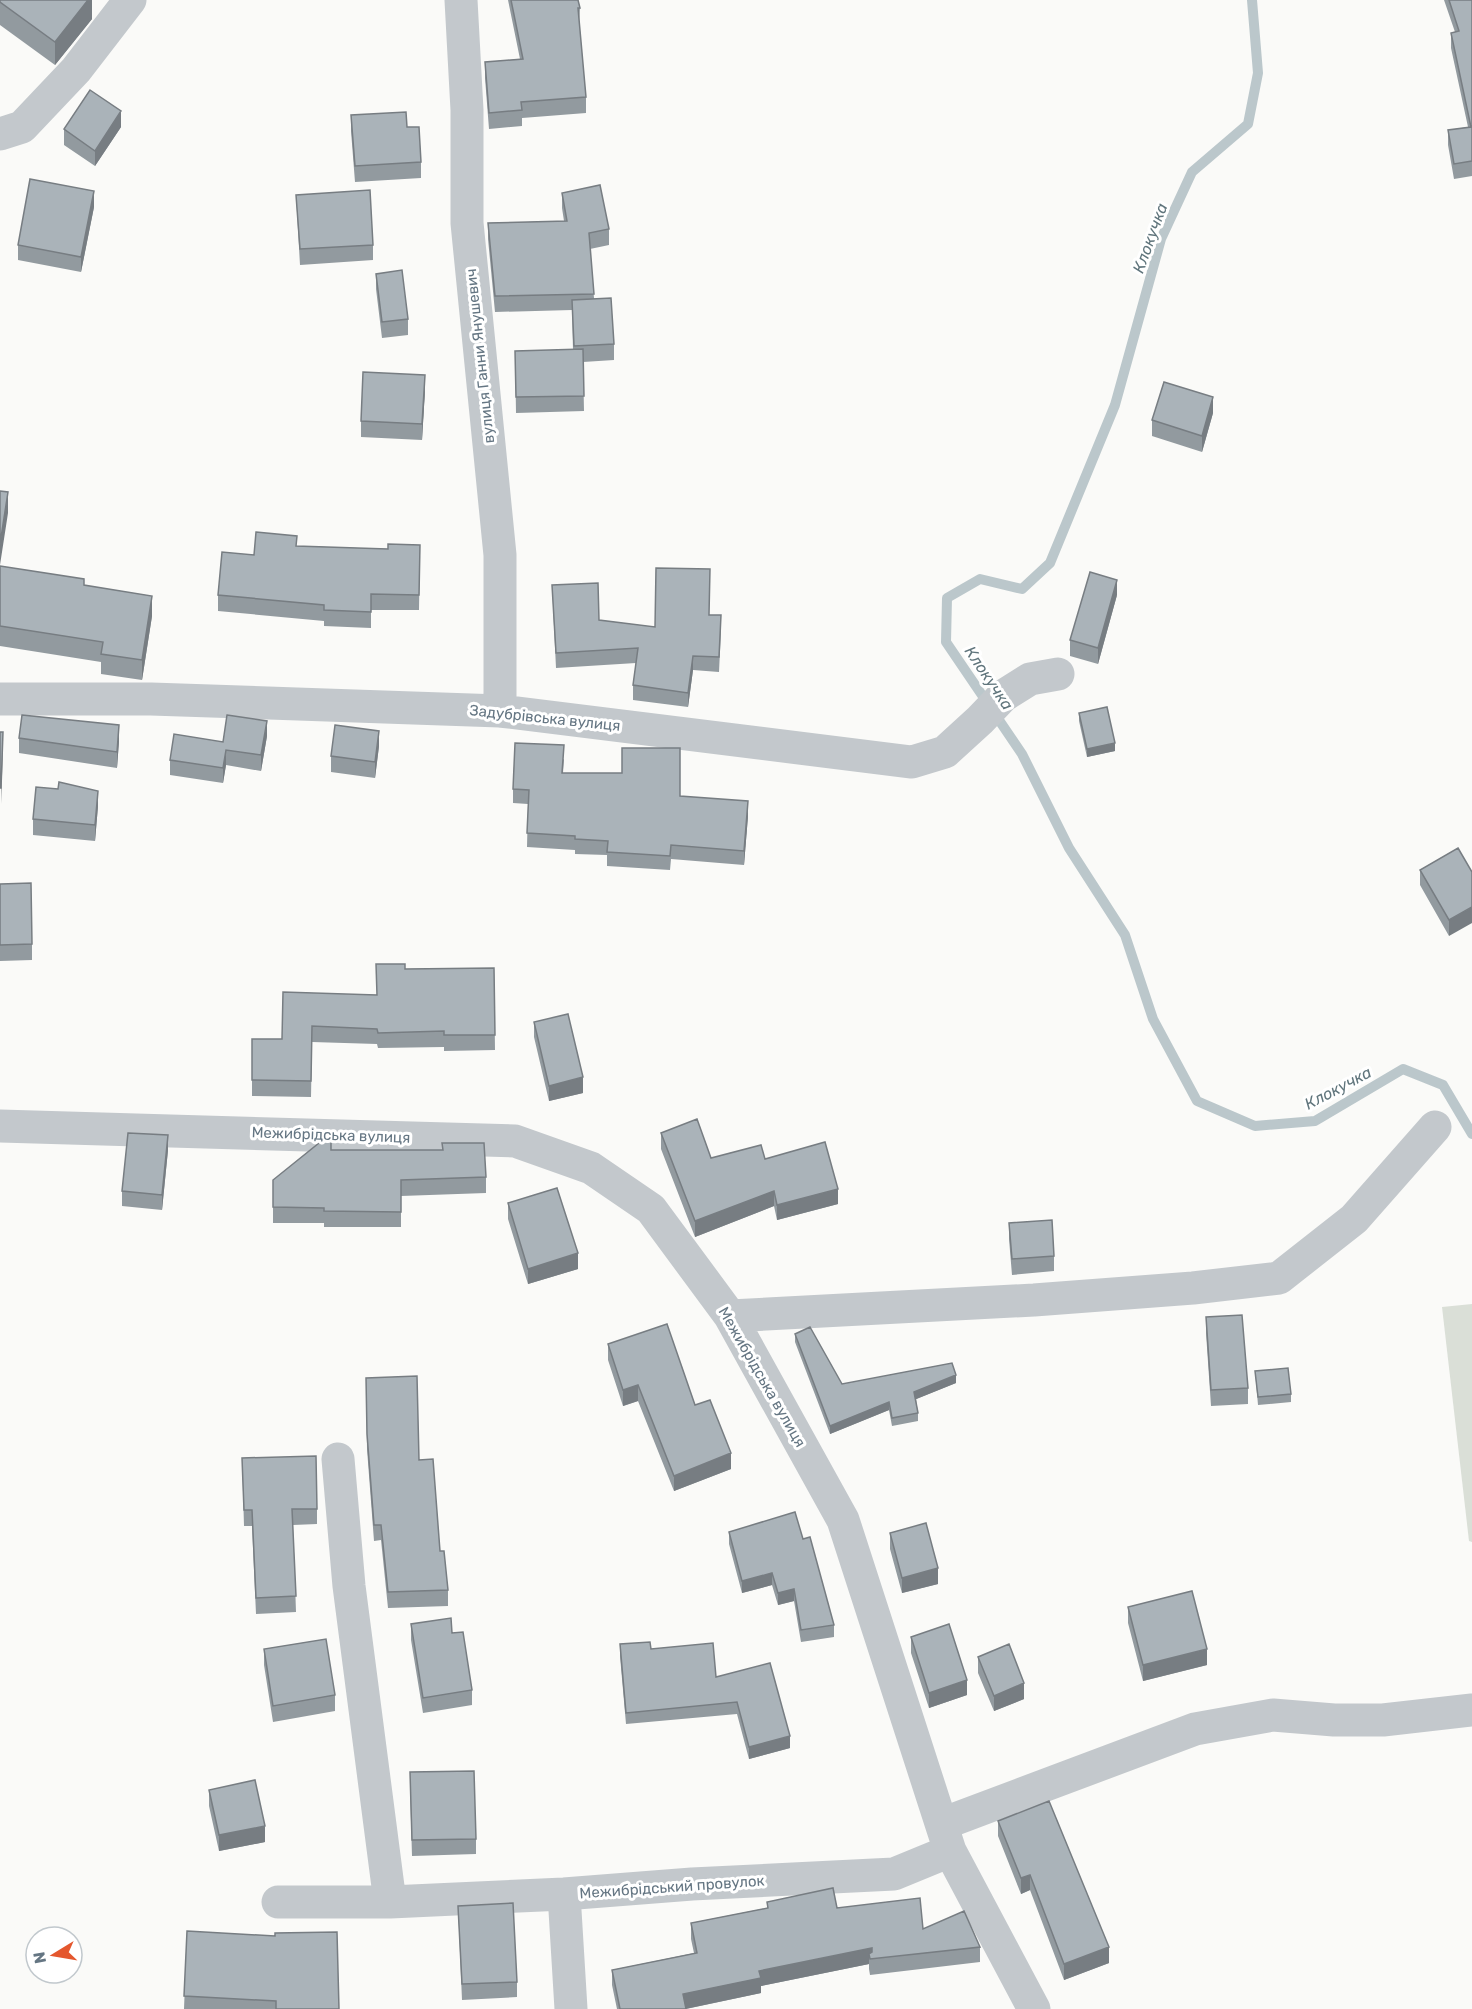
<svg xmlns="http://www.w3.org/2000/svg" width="1472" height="2009" font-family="Rubik,sans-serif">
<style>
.green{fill:#dadfd7}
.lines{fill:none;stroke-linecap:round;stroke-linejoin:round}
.stream{stroke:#bbc7cb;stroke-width:10}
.minor{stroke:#c3c8cc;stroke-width:33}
.wall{fill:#929a9f}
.shaded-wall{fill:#777d82}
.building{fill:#aab3b9;stroke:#777d82;stroke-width:1.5}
.labels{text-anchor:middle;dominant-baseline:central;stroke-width:6;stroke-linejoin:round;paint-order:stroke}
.street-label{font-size:15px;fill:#657683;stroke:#fff}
.water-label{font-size:16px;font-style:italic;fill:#60757c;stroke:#fff}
</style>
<rect width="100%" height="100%" fill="#fafaf8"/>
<path class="green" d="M 1472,1304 L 1472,1542 L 1469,1541 L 1442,1307 Z"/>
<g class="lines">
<path class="stream" d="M 1252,0 L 1258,73 L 1248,124 L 1192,172 L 1161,239 L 1115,405 L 1050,563 L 1022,589 L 980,579 L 947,598 L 946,642 L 1022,754 L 1069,848 L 1125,935 L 1153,1019 L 1197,1101 L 1255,1126 L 1315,1121 L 1403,1069 L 1443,1085 L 1472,1134"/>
<path class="minor" d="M 461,0 L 467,110 L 467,223 L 500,555 L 500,711
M 0,134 L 22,127 L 76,70 L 130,0
M 0,699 L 151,699 L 500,711 L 912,762 L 945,752 L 980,720 L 1003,696 L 1030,679 L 1058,674
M 0,1126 L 515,1141 L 591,1168 L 651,1209 L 730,1316 L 843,1520 L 950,1851 L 1034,2009
M 730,1316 L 1034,1300 L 1193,1288 L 1279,1278 L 1354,1219 L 1435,1127
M 338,1459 L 349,1586 L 390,1902
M 942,1824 L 1195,1729 L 1273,1715 L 1334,1720 L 1383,1720 L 1472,1710
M 564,1894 L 571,2009
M 278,1902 L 390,1902 L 564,1894 L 692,1884 L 894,1874 L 950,1851"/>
</g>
<path class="wall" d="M 0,0 L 92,0 L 92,19 L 55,65 L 0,25 Z
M 508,0 L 578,0 L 580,8 L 579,24 L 586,97 L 586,113 L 522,118 L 522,126 L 489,129 L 485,78 L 485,62 L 520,59 Z
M 1444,0 L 1472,0 L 1472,176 L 1454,179 L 1448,145 L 1448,130 L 1468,127 L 1451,48 L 1451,33 L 1455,32 Z
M 351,115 L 407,127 L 421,162 L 421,178 L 355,182 L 351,131 Z
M 121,127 L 95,166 L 64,145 L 64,129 Z
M 562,193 L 609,229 L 609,245 L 590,249 L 594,298 L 614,344 L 614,360 L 583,362 L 584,411 L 516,413 L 515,351 L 573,350 L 572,310 L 495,312 L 488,239 L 488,223 L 564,221 L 562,208 Z
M 296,195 L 373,245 L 373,260 L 300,265 Z
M 94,207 L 81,272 L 18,260 L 18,245 Z
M 376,274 L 408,319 L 408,335 L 382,338 L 376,289 Z
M 425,390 L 422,440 L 361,437 L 361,421 Z
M 1213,413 L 1202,452 L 1152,436 L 1152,420 Z
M 420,545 L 419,610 L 371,610 L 371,628 L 324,626 L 324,621 L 218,611 L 218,595 L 254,555 L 297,546 L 388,549 Z
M 0,566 L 84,585 L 152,616 L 142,680 L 101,674 L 101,662 L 0,646 Z
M 552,585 L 599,620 L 655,627 L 709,615 L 721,630 L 719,672 L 693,670 L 688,707 L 633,700 L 633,685 L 636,663 L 556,668 Z
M 1117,595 L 1098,664 L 1070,656 L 1070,640 Z
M 1079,713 L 1115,751 L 1087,757 L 1079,721 Z
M 267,736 L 261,771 L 226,765 L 223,783 L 170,775 L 170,760 Z
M 19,738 L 119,741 L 117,768 L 19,753 Z
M 379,746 L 375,778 L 331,772 L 331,756 Z
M 564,759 L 563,773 L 680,796 L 748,816 L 744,865 L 671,859 L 670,870 L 607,866 L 607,855 L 575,854 L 575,850 L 527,847 L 528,804 L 513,803 L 513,789 Z
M 98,806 L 95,841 L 33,835 L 33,819 Z
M 1458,848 L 1449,936 L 1420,885 L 1420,870 Z
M 0,884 L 32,944 L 32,960 L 0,961 Z
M 494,968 L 495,1050 L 444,1051 L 444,1047 L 378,1048 L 377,1044 L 312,1042 L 311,1097 L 252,1096 L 252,1039 L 282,1039 L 376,995 L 405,969 Z
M 534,1022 L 583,1093 L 549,1101 L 534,1037 Z
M 661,1133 L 711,1158 L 765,1159 L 838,1204 L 777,1220 L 774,1206 L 695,1237 L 661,1149 Z
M 168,1150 L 162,1210 L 122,1206 L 122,1191 Z
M 331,1150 L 486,1177 L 486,1193 L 401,1196 L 401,1227 L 324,1227 L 324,1223 L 273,1223 L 273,1180 Z
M 508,1203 L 578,1269 L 528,1284 L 508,1219 Z
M 1009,1223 L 1054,1256 L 1054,1271 L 1012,1275 L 1009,1239 Z
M 1206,1317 L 1248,1388 L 1248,1404 L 1211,1406 L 1206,1333 Z
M 795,1334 L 842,1384 L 956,1383 L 916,1399 L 918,1413 L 918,1421 L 892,1426 L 889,1410 L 830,1434 L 795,1342 Z
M 608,1344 L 731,1469 L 674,1491 L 638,1401 L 623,1406 L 608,1360 Z
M 1255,1371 L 1291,1394 L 1291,1402 L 1258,1405 Z
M 366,1378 L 419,1460 L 448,1590 L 448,1606 L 388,1608 L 381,1540 L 374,1541 L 367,1449 Z
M 242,1458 L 317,1509 L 317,1524 L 293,1525 L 296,1612 L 256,1614 L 252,1526 L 244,1526 Z
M 729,1532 L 803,1539 L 834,1625 L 834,1637 L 801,1642 L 794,1601 L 778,1605 L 772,1585 L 742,1593 L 729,1544 Z
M 890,1533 L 938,1584 L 902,1593 L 890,1549 Z
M 1128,1607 L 1207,1665 L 1143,1681 L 1128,1623 Z
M 411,1624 L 452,1633 L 472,1690 L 472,1705 L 423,1713 L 411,1640 Z
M 911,1637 L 967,1695 L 929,1708 L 911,1653 Z
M 620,1644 L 651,1649 L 716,1677 L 790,1748 L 749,1759 L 737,1714 L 626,1724 L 620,1656 Z
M 264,1649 L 335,1695 L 335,1711 L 273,1722 L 264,1665 Z
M 978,1657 L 1024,1699 L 994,1711 L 978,1673 Z
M 410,1788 L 476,1839 L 476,1854 L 412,1856 Z
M 209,1790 L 265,1842 L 219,1851 L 209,1806 Z
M 998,1821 L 1109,1963 L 1064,1980 L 1030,1890 L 1021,1894 L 998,1836 Z
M 767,1902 L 837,1908 L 923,1929 L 980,1947 L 980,1962 L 870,1975 L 869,1969 L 869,1964 L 761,1986 L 761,1993 L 686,2009 L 617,2009 L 612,1985 L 612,1970 L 694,1953 L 691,1939 L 691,1923 L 767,1908 Z
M 458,1906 L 517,1982 L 517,1997 L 462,2000 Z
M 187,1931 L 339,2009 L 184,2009 Z"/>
<path class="shaded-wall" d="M 88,0 L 92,0 L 92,19 L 55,65 L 55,42 Z
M 121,111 L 121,127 L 95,166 L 95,151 Z
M 94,191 L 94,207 L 81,272 L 81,257 Z
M 425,375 L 425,390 L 422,440 L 422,424 Z
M 1213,397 L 1213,413 L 1202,452 L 1202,436 Z
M 8,492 L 8,513 L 0,565 L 0,544 Z
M 1117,580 L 1117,595 L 1098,664 L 1098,648 Z
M 152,596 L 152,616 L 142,680 L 142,660 Z
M 693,656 L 693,670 L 688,707 L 688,693 Z
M 267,721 L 267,736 L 261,771 L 261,755 Z
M 119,725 L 119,741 L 117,768 L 117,752 Z
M 379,731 L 379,746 L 375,778 L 375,762 Z
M 3,732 L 3,748 L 1,804 L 1,788 Z
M 1115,743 L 1115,751 L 1087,757 L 1087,749 Z
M 226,750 L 226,765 L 223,783 L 223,768 Z
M 98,791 L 98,806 L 95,841 L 95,825 Z
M 748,801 L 748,816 L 744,865 L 744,851 Z
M 1472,907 L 1472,923 L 1449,936 L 1449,920 Z
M 583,1077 L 583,1093 L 549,1101 L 549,1086 Z
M 168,1135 L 168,1150 L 162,1210 L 162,1195 Z
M 838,1189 L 838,1204 L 777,1220 L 777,1205 Z
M 774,1191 L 774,1206 L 695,1237 L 695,1221 Z
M 578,1253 L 578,1269 L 528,1284 L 528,1269 Z
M 956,1375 L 956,1383 L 914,1400 L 914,1392 Z
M 638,1385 L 638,1401 L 623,1406 L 623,1390 Z
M 889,1402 L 889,1410 L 830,1434 L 830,1426 Z
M 731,1453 L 731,1469 L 674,1491 L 674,1476 Z
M 938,1568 L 938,1584 L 902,1593 L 902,1578 Z
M 772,1573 L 772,1585 L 742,1593 L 742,1581 Z
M 794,1589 L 794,1601 L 778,1605 L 778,1593 Z
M 1207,1649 L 1207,1665 L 1143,1681 L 1143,1665 Z
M 967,1680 L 967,1695 L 929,1708 L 929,1693 Z
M 1024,1683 L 1024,1699 L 994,1711 L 994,1696 Z
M 790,1736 L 790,1748 L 749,1759 L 749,1747 Z
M 265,1826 L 265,1842 L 219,1851 L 219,1835 Z
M 1030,1875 L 1030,1890 L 1021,1894 L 1021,1878 Z
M 1109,1947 L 1109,1963 L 1064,1980 L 1064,1964 Z
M 872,1948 L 872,1959 L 869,1954 L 869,1964 L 761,1986 L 761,1993 L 685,2009 L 683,1994 L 759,1971 Z"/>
<path class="building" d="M 0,0 L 88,0 L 55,42 L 0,2 Z
M 511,0 L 578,0 L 580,8 L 578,8 L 586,97 L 521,102 L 522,110 L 489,113 L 485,62 L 523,59 Z
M 1449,0 L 1472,0 L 1472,161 L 1454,164 L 1448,130 L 1471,127 L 1451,33 L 1459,31 Z
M 90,90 L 121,111 L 95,151 L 64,129 Z
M 406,112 L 407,127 L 419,127 L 421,162 L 355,166 L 351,115 Z
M 30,179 L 94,191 L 81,257 L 18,245 Z
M 600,185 L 609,229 L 589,233 L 594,294 L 495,296 L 488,223 L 567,221 L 562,193 Z
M 370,190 L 373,245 L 300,249 L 296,195 Z
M 402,270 L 408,319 L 382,322 L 376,274 Z
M 611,298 L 614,344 L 574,346 L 572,300 Z
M 583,349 L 584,396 L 516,397 L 515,351 Z
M 363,372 L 425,375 L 422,424 L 361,421 Z
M 1164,382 L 1213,397 L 1202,436 L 1152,420 Z
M 0,491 L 8,492 L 0,544 Z
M 256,532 L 297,536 L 296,546 L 388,549 L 388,544 L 420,545 L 419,595 L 371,594 L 371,612 L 324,610 L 324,605 L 218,595 L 222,552 L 254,555 Z
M 0,566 L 84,579 L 84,585 L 152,596 L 142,660 L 101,654 L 103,642 L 0,626 Z
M 656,568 L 710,569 L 709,615 L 721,615 L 719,657 L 693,656 L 688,693 L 633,685 L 638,648 L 556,653 L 552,585 L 598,583 L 599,620 L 655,627 Z
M 1090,572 L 1117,580 L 1098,648 L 1070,640 Z
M 1107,707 L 1115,743 L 1087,749 L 1079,713 Z
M 22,715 L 119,725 L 117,752 L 19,738 Z
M 227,715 L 267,721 L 261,755 L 226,750 L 223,768 L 170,760 L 174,734 L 223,742 Z
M 335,725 L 379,731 L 375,762 L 331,756 Z
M 0,732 L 3,732 L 1,788 L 0,788 Z
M 515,743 L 564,745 L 562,773 L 622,773 L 622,748 L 680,748 L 680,796 L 748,801 L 744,851 L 671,845 L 670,856 L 607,852 L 608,841 L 575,839 L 575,836 L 527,833 L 529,790 L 513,789 Z
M 59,782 L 98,791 L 95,825 L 33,819 L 36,787 L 58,789 Z
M 1458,848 L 1472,872 L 1472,907 L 1449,920 L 1420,870 Z
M 31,883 L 32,944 L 0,945 L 0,884 Z
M 376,964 L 405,964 L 405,969 L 494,968 L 495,1035 L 444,1035 L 444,1031 L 378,1033 L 377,1029 L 312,1026 L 311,1081 L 252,1080 L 252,1039 L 282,1039 L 283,992 L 377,995 Z
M 568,1014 L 583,1077 L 549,1086 L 534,1022 Z
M 697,1119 L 711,1158 L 761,1145 L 765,1159 L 825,1142 L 838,1189 L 777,1205 L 774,1191 L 695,1221 L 661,1133 Z
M 128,1133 L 168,1135 L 162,1195 L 122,1191 Z
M 324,1139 L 331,1139 L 331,1150 L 443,1150 L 442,1143 L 484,1143 L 486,1177 L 401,1180 L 401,1212 L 324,1211 L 324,1208 L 273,1207 L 273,1180 Z
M 557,1188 L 578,1253 L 528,1269 L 508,1203 Z
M 1052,1220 L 1054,1256 L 1012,1259 L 1009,1223 Z
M 1242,1315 L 1248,1388 L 1211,1390 L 1206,1317 Z
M 667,1324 L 695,1405 L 710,1400 L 731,1453 L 674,1476 L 638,1385 L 623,1390 L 608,1344 Z
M 810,1327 L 842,1384 L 952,1363 L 956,1375 L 914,1392 L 918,1413 L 892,1418 L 889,1402 L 830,1426 L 795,1334 Z
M 1288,1368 L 1291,1394 L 1258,1397 L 1255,1371 Z
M 417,1376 L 419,1460 L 433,1459 L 440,1551 L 444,1551 L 448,1590 L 388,1592 L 381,1525 L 374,1525 L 367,1434 L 366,1378 Z
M 316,1456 L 317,1509 L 292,1509 L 296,1596 L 256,1598 L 252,1510 L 244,1510 L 242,1458 Z
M 795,1512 L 803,1539 L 810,1537 L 834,1625 L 801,1630 L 794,1589 L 778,1593 L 772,1573 L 742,1581 L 729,1532 Z
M 926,1523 L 938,1568 L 902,1578 L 890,1533 Z
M 1192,1591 L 1207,1649 L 1143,1665 L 1128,1607 Z
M 451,1618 L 452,1633 L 463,1632 L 472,1690 L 423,1698 L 411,1624 Z
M 949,1624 L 967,1680 L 929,1693 L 911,1637 Z
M 326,1639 L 335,1695 L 273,1706 L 264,1649 Z
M 650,1642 L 651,1649 L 713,1643 L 716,1677 L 770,1663 L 790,1736 L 749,1747 L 737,1702 L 626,1713 L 620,1644 Z
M 1009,1644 L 1024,1683 L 994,1696 L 978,1657 Z
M 474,1771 L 476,1839 L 412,1840 L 410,1772 Z
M 255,1780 L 265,1826 L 219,1835 L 209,1790 Z
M 1049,1801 L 1109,1947 L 1064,1964 L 1030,1875 L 1021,1878 L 998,1821 Z
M 833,1888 L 837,1908 L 920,1898 L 923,1929 L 964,1911 L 980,1947 L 870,1959 L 869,1954 L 872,1952 L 872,1948 L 759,1971 L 761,1978 L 683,1994 L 686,2009 L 620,2009 L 612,1970 L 697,1953 L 691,1923 L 768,1908 L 767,1902 Z
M 513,1903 L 517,1982 L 462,1984 L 458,1906 Z
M 187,1931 L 275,1936 L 275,1933 L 337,1932 L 339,2009 L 276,2009 L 276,2001 L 184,1996 Z"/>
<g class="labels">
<g class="street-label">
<text transform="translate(480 356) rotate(-96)">вулиця Ганни Янушевич</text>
<text transform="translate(545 718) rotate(6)">Задубрівська вулиця</text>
<text transform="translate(331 1135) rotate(2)">Межибрідська вулиця</text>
<text transform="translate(762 1377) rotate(60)">Межибрідська вулиця</text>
<text transform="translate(672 1887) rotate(-4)">Межибрідський провулок</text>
</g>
<g class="water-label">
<text transform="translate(1150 238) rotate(-70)">Клокучка</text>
<text transform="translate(989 678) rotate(56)">Клокучка</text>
<text transform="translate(1338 1088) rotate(-28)">Клокучка</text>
</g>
</g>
<g transform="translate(54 1955) rotate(259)"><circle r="28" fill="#ffffff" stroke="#c1c8cd" stroke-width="1.5"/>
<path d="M0-4.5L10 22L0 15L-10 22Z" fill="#e4572e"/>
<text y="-9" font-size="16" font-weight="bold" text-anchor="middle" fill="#657683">N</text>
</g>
</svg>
